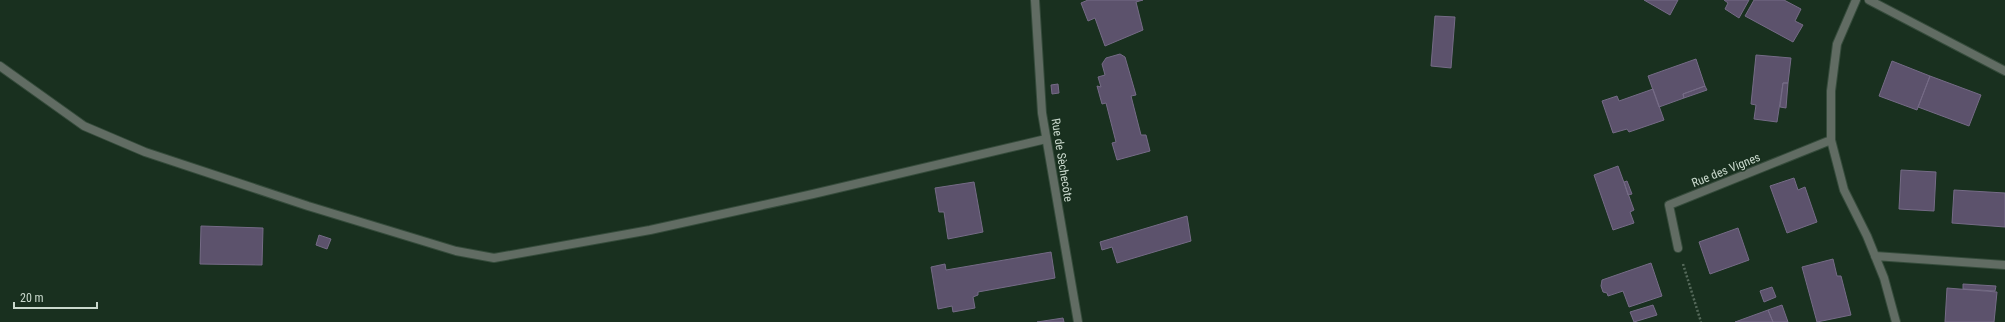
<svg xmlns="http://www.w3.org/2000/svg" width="2005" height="322" font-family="'Roboto Condensed',sans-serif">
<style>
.building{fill:#5c526c;stroke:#756b86}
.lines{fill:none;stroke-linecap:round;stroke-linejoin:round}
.service-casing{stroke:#354b3b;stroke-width:10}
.minor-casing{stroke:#354b3b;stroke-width:10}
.path{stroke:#55695a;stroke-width:2.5;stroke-dasharray:2 2;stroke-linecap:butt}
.service{stroke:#616c63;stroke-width:8}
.minor{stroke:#616c63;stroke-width:8}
.labels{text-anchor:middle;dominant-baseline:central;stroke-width:3;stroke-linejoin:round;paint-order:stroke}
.street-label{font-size:12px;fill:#cad9cd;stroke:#19301f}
</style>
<rect width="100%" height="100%" fill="#19301f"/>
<path class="building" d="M 1088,0 L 1143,0 L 1136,2 L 1143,30 L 1105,46 L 1095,18 L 1088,21 L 1081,3 Z
M 1644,0 L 1678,0 L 1670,15 Z
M 1724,0 L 1749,0 L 1739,18 L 1725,9 L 1728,3 Z
M 1754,0 L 1784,0 L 1801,9 L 1795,21 L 1803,25 L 1793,42 L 1745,16 Z
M 1435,16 L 1455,17 L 1451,68 L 1431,66 Z
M 1120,54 L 1125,57 L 1136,95 L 1131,96 L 1141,135 L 1146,135 L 1150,151 L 1117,160 L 1112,143 L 1116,142 L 1106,103 L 1102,104 L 1097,86 L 1101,87 L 1098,77 L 1105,75 L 1102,64 L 1106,58 Z
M 1756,55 L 1791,58 L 1788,83 L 1783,83 L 1777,122 L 1754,119 L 1756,105 L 1751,104 Z
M 1696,59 L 1705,86 L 1683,94 L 1684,98 L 1659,107 L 1648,76 Z
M 1892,61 L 1930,76 L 1917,110 L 1879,96 Z
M 1930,76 L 1981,95 L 1969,126 L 1918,107 Z
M 1783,83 L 1788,83 L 1786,108 L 1780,107 Z
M 1058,84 L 1059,93 L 1052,94 L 1051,85 Z
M 1705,86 L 1707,90 L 1684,98 L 1683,94 Z
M 1653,89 L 1664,120 L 1629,132 L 1627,129 L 1613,133 L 1602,101 L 1617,96 L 1619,101 Z
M 1618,166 L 1634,210 L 1630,212 L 1634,223 L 1613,230 L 1594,175 Z
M 1901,170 L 1936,172 L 1934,211 L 1899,209 Z
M 1794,178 L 1798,190 L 1805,187 L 1817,222 L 1787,233 L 1770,186 Z
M 1627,181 L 1632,194 L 1628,195 L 1624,182 Z
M 974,182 L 983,232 L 948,239 L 944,212 L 939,212 L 935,188 Z
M 1954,190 L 2005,193 L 2005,227 L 1952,223 Z
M 1187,216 L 1191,241 L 1117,263 L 1112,247 L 1102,250 L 1100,242 Z
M 201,226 L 263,228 L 262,265 L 200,264 Z
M 1738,228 L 1749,260 L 1710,274 L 1699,242 Z
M 319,235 L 331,239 L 327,249 L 316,245 Z
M 1051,252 L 1055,278 L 978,292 L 978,295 L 973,297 L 975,308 L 953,312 L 952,306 L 938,309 L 931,267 L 945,264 L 946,270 Z
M 1833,259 L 1837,276 L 1841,276 L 1851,315 L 1817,322 L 1802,267 Z
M 1651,263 L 1662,296 L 1629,307 L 1623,291 L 1608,296 L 1607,293 L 1603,292 L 1601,286 L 1602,280 Z
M 1963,284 L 1996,286 L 1995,291 L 1963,289 Z
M 1772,287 L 1776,297 L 1764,302 L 1760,291 Z
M 1947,288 L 1997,292 L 1994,322 L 1945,322 Z
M 1653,305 L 1657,315 L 1634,322 L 1630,312 Z
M 1782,305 L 1788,322 L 1773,322 L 1768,310 Z
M 1768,310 L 1773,322 L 1735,322 Z
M 1063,318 L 1064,322 L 1037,322 Z"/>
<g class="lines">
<g class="service-casing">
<path id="service" d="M 0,66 L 84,126 L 145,152 L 308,206 L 456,251 L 494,258 L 650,230 L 813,194 L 1046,139"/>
</g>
<g class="minor-casing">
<path id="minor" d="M 1035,0 L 1042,113 L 1078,322
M 1856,0 L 1837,44 L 1831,91 L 1831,140 L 1844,190 L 1867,236 L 1884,278 L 1896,322
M 1869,0 L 2005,71
M 1678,248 L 1669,205 L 1831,140
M 1875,256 L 2005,265"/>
</g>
<path class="path" d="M 1683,264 L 1701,322"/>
<use href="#service" class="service"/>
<use href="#minor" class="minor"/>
</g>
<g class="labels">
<g class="street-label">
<text transform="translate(1062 160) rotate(81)">Rue de Sèchecôte</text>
<text transform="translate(1726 170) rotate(-22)">Rue des Vignes</text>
</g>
</g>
<path d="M14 302v6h83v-6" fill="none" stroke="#cad9cd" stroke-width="2"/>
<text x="20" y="302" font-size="12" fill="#cad9cd" stroke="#19301f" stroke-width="3" paint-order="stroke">20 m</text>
</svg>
